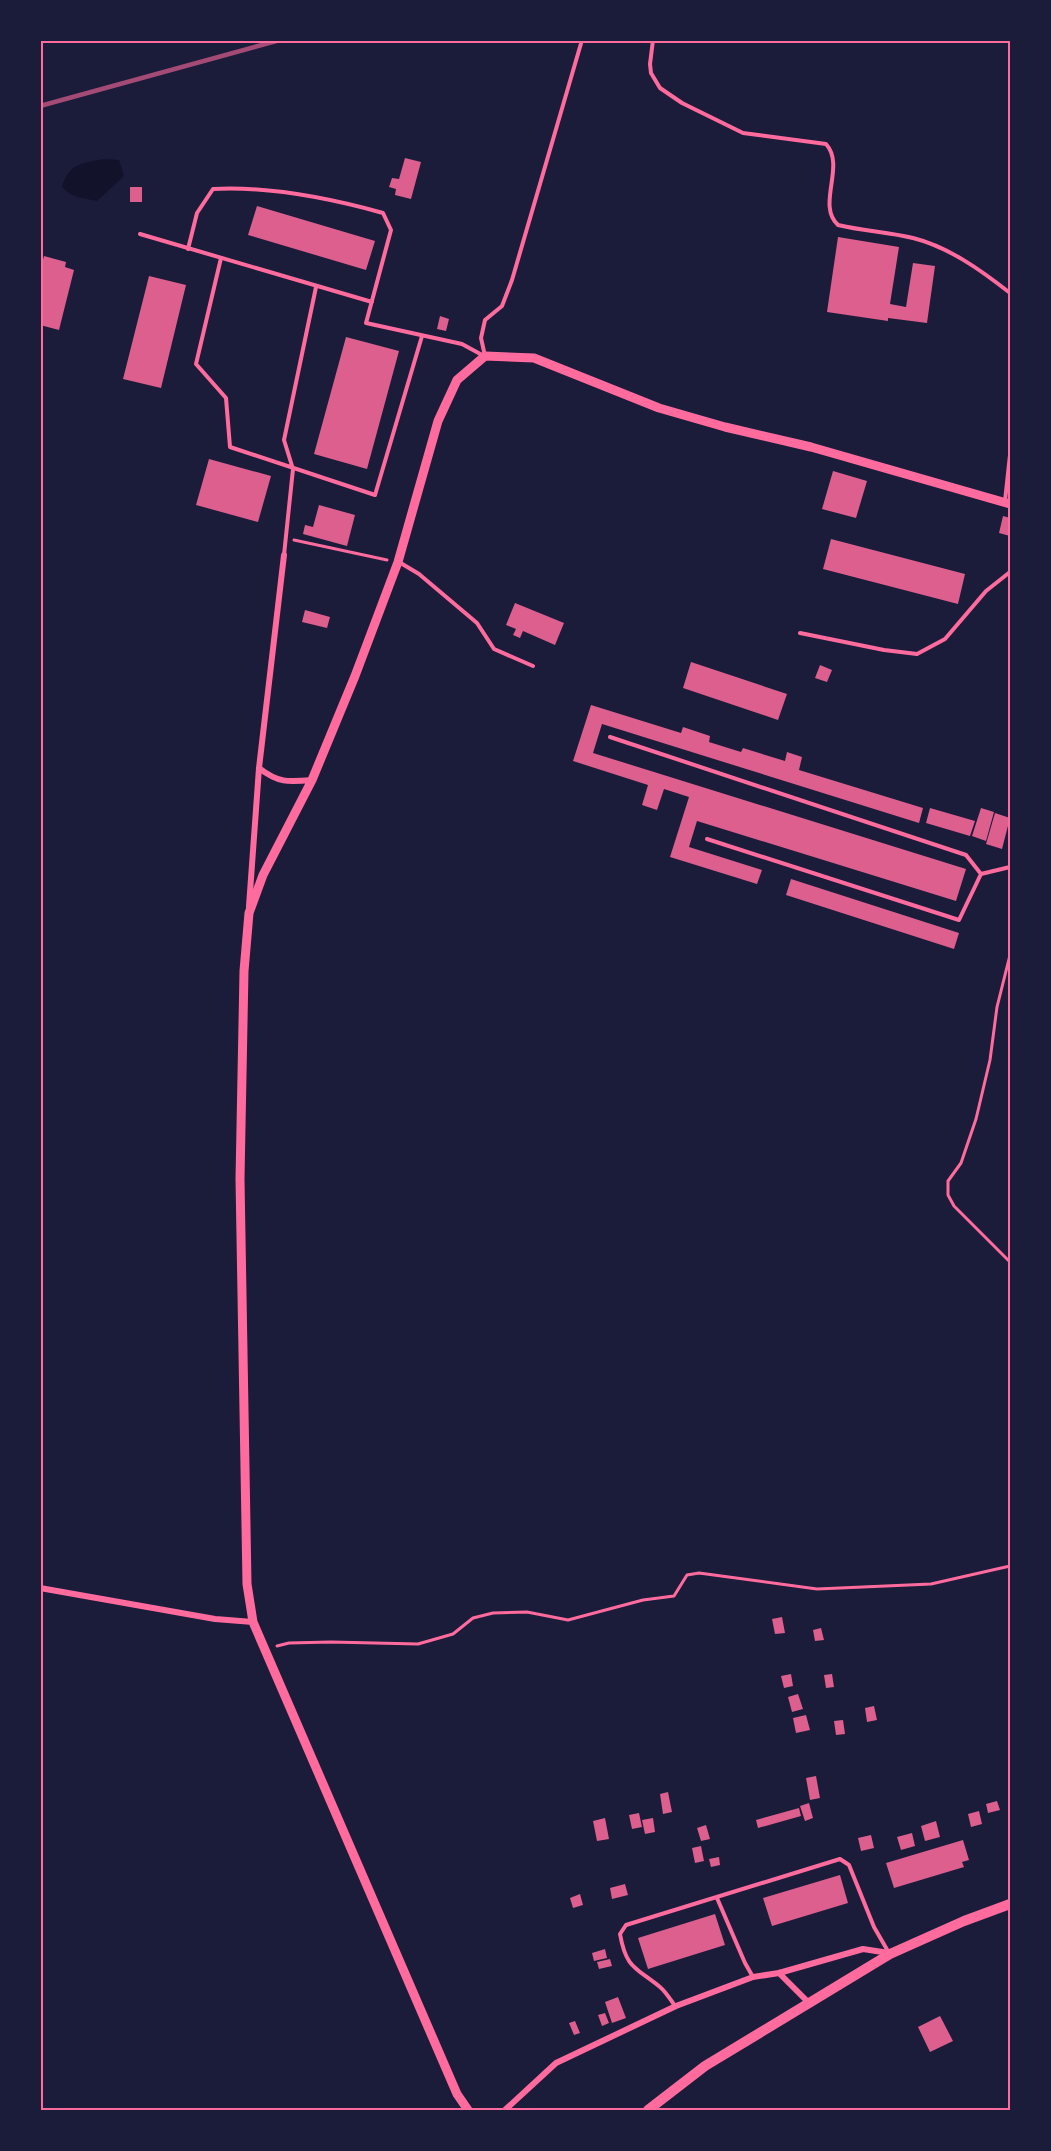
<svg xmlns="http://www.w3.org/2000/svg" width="1051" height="2151" font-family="Barlow,sans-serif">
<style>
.water{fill:#12122b}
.building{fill:#dd5f8e}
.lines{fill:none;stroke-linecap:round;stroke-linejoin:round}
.path{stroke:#ff6b9d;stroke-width:3}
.service{stroke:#ff6b9d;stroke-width:4}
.minor{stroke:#ff6b9d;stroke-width:6}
.tertiary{stroke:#ff6b9d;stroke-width:9}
.secondary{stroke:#ff6b9d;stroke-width:10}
.rail{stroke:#a44b75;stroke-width:4.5}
.neatline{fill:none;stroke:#ff6b9d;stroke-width:2}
</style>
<rect width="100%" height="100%" fill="#1b1b3a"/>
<path class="water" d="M 104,159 L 119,160 L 124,176 L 97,201 C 84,198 70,198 62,186 C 71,162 81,164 104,159 Z"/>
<path class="building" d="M 405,158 L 421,162 L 411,199 L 395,195 L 396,189 L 389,187 L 392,178 L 399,179 Z
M 130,187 L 142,187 L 142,202 L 130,202 Z
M 257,206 L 375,241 L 366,270 L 248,235 Z
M 838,237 L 899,247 L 890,304 L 906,307 L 913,263 L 935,266 L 927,323 L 888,318 L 888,321 L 827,312 Z
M 44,256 L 66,262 L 65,267 L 74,270 L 59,330 L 40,325 L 40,270 Z
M 149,276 L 186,285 L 161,388 L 123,379 Z
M 440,316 L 449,319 L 446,331 L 437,329 Z
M 346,337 L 399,351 L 367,469 L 314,454 Z
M 209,459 L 271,476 L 258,522 L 196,505 Z
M 833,471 L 867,481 L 856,518 L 822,509 Z
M 319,505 L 355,515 L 347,546 L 303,534 L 305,525 L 313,527 Z
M 1003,516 L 1010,518 L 1010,536 L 999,533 Z
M 831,539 L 965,574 L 958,604 L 823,569 Z
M 515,603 L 564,623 L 555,645 L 523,631 L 520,638 L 513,635 L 516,629 L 506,625 Z
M 305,610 L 330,617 L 327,628 L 302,622 Z
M 691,662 L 787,694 L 778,720 L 683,688 Z
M 820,665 L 832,670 L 827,682 L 815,678 Z
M 591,705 L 681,733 L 683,727 L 710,736 L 709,742 L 741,752 L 743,748 L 785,761 L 787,752 L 802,757 L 799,770 L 923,808 L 919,823 L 602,724 L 593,753 L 966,869 L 956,901 L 697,821 L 689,847 L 762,870 L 757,884 L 670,857 L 689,797 L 664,789 L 657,810 L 642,805 L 648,785 L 573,761 Z
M 930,808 L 975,821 L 970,836 L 926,823 Z
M 981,808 L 994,812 L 986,841 L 972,836 Z
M 995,813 L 1010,818 L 1002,849 L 986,844 Z
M 791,879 L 959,933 L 954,949 L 786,895 Z
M 782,1617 L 785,1633 L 775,1634 L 772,1619 Z
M 821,1628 L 824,1640 L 815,1641 L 813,1630 Z
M 791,1674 L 793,1686 L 784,1688 L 781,1676 Z
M 832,1674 L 834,1687 L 826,1688 L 824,1675 Z
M 798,1694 L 803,1709 L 792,1712 L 788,1697 Z
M 874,1706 L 877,1720 L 867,1722 L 865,1708 Z
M 806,1715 L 810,1730 L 796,1733 L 793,1718 Z
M 843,1720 L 845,1734 L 836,1735 L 834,1721 Z
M 816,1776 L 820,1798 L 810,1800 L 806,1778 Z
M 668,1792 L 672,1812 L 663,1814 L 660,1794 Z
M 997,1801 L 1000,1810 L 988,1813 L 986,1804 Z
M 809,1803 L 813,1818 L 805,1821 L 800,1806 Z
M 799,1808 L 801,1816 L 758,1828 L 756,1820 Z
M 979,1811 L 982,1824 L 971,1827 L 968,1814 Z
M 639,1813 L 642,1827 L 632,1829 L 629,1815 Z
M 605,1818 L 609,1839 L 597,1841 L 593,1821 Z
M 653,1818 L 655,1832 L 645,1834 L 642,1820 Z
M 936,1821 L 940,1837 L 925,1841 L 921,1826 Z
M 706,1825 L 710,1839 L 701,1841 L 697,1828 Z
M 912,1833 L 915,1846 L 901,1850 L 897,1837 Z
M 871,1835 L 874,1848 L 861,1851 L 858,1838 Z
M 963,1840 L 969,1860 L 962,1862 L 964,1867 L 894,1888 L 886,1863 Z
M 701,1846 L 704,1861 L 695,1863 L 692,1848 Z
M 719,1857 L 720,1865 L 711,1867 L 709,1859 Z
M 840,1875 L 848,1903 L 772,1926 L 763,1898 Z
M 625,1884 L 628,1895 L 612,1899 L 610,1888 Z
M 580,1894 L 583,1905 L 573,1908 L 570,1898 Z
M 715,1914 L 725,1945 L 648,1969 L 638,1938 Z
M 605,1949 L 607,1958 L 594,1961 L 592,1953 Z
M 610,1959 L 612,1966 L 599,1969 L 597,1962 Z
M 618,1997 L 626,2018 L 612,2023 L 605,2002 Z
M 605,2013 L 609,2023 L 602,2026 L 598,2015 Z
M 940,2016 L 953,2041 L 930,2052 L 918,2027 Z
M 575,2021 L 580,2033 L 574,2035 L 569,2023 Z"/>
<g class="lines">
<path class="path" d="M 294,540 L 387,560
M 1010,955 L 997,1007 L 990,1060 L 976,1119 L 961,1163 L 948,1181 L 948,1195 L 954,1206 L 1010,1262
M 277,1646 L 289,1643 L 331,1642 L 418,1644 L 453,1634 L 473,1618 L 493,1613 L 527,1612 L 568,1620 L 643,1600 L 674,1596 L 687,1575 L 699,1573 L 817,1589 L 931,1584 L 1010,1566"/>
<path class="service" d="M 653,40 L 650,64 L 651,73 L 660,88 L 682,103 L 743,133 L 826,144 C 846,166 816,205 838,225 C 863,231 888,232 913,238 C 949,247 982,271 1010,293
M 140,234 L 372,302
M 188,249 L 197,213 L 213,189 C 270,186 329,198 383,213 L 391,230 L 366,323 L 462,344 L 484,356
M 221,258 L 196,364 L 226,398 L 230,447 L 375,495 L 422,336
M 485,356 L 481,338 L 485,320 L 502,306 L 512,280 L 582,40
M 1005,501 L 1010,455
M 284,555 L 293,469 L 284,440 L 316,287
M 399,562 L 419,574 L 477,623 L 494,649 L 533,666
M 800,633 L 884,650 L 917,654 L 945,639 L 986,591 L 1010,572
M 610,737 L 966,855 L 981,874
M 707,839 L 959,920 L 981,874
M 981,874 L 1010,867
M 717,1898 L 745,1963 L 753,1977
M 675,2006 C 670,1999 666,1992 660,1987 C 635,1967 626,1968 620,1934 L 626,1925 L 840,1859 L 849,1865 L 874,1927 L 889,1953"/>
<path class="minor" d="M 259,768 C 278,783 288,782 312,780
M 249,906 L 259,768 L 284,555
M 40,1588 L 215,1619 L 253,1622
M 779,1973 L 808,2002
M 505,2110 L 556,2063 L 676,2006 L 753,1977 L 779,1973 L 863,1949 L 889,1953"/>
<path class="tertiary" d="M 468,2110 L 457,2094 L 253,1622 L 247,1584 L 240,1179 L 244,971 L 249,913 L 263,875 L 312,780 L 355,676 L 398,562 L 438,421 L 457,380 L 485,356 L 534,358 L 659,408 L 725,427 L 811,447 L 1010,504"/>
<path class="secondary" d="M 648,2110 L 705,2066 L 890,1954 L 964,1921 L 1010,1904"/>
<path class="rail" d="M 40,106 L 280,40"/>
</g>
<rect width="1051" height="2151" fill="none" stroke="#1b1b3a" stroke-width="84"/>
<rect x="42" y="42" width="967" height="2067" class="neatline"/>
</svg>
